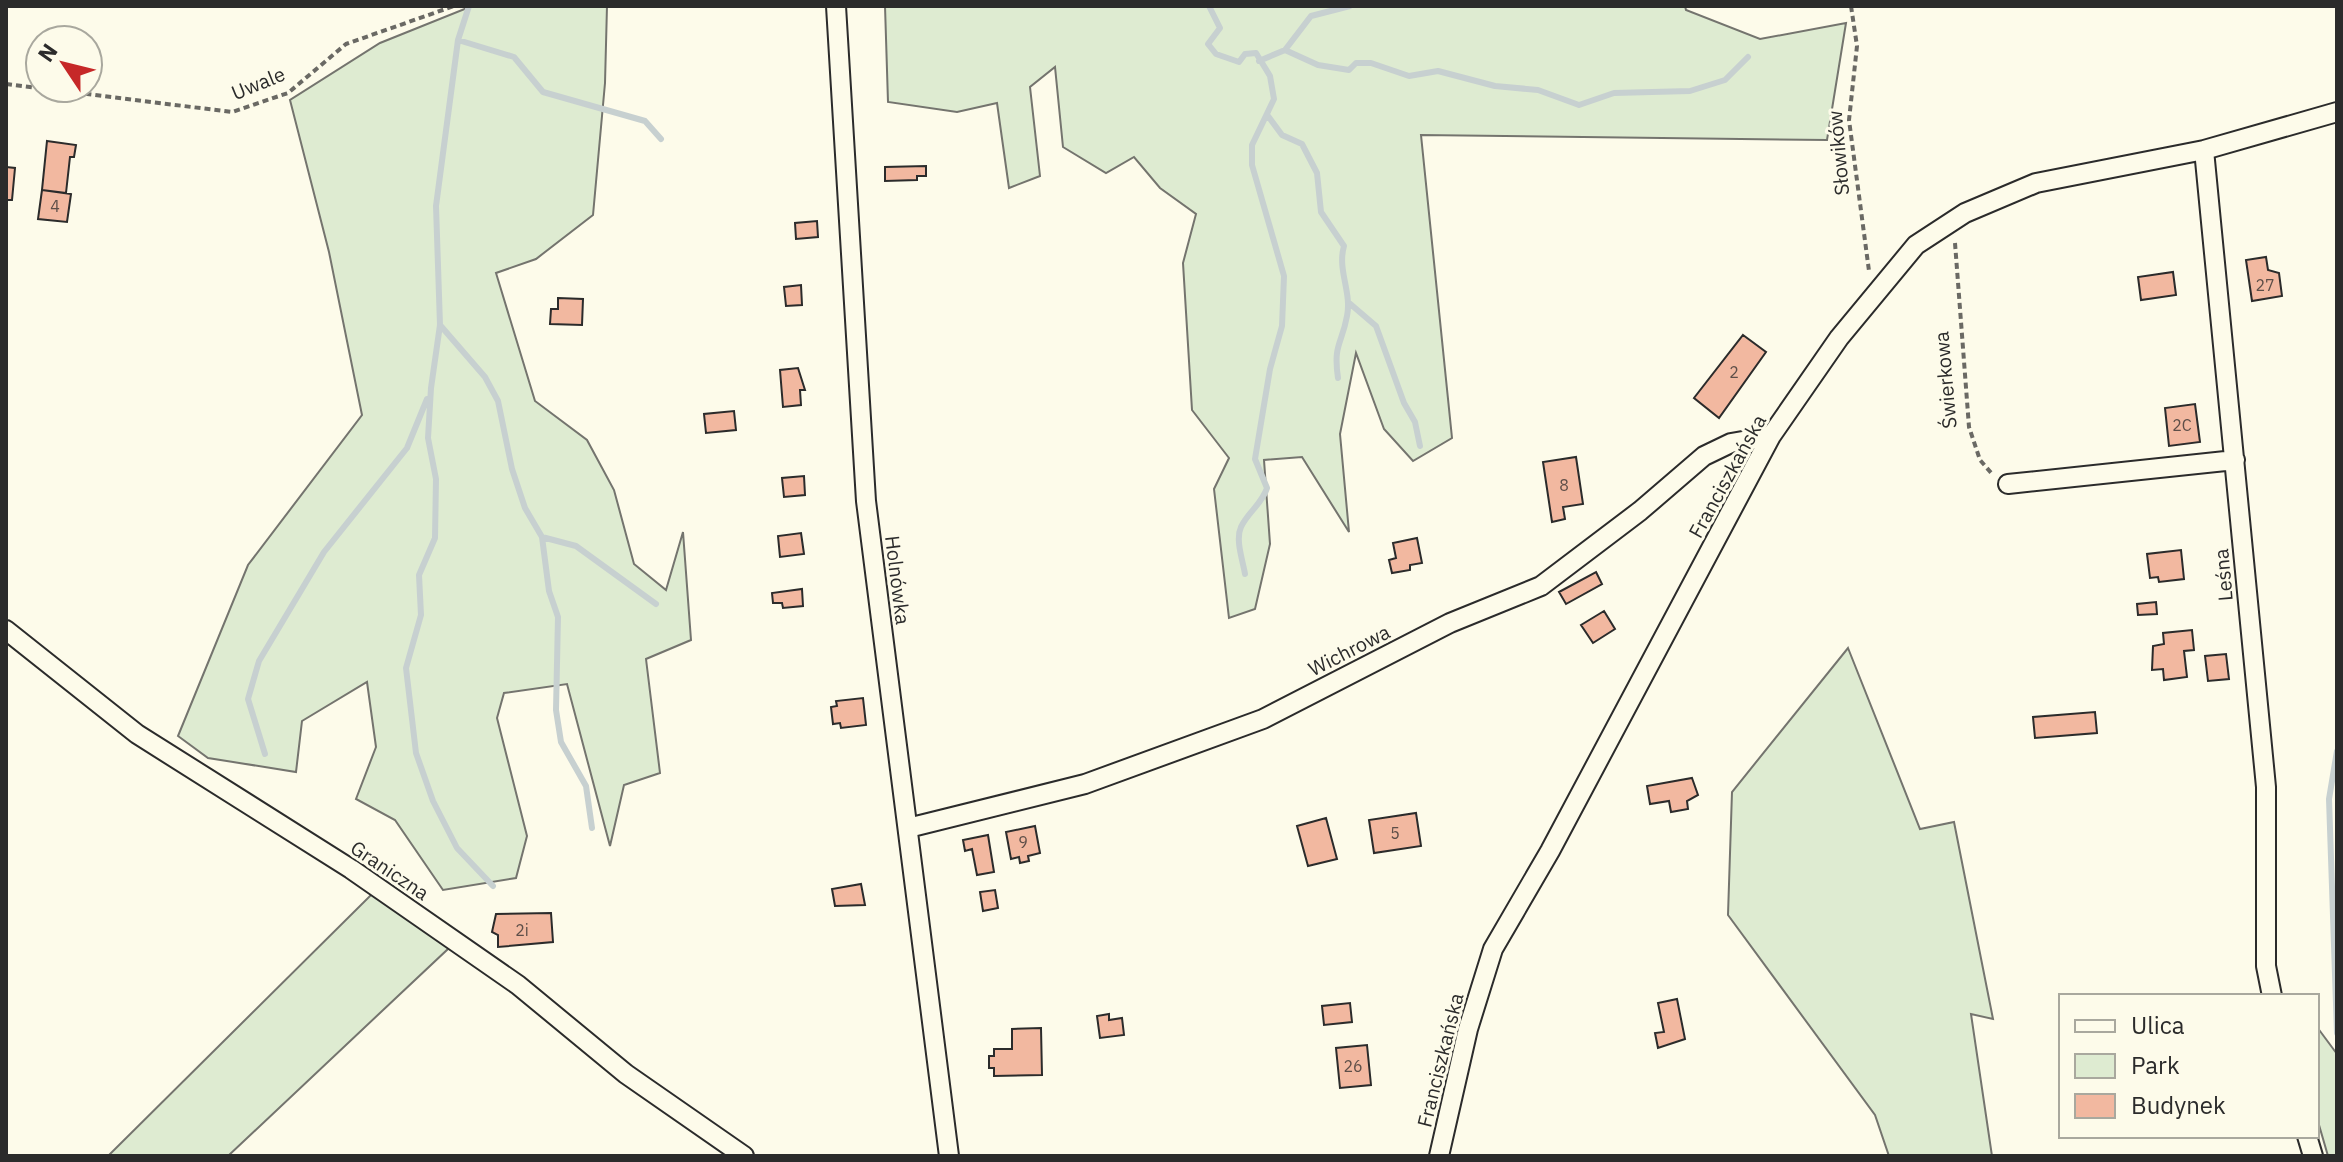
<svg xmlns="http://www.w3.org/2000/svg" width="2343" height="1162" font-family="'IBM Plex Sans',sans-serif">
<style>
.green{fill:#deebd1;stroke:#74746e;stroke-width:2}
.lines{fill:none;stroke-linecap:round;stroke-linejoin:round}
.stream{stroke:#c7d0d0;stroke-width:6}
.building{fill:#f2b8a0;stroke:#2b2b2b;stroke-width:2}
.minor-casing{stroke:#2b2b2b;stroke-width:22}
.path{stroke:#6a6964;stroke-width:4;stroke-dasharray:6 4;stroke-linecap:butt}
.minor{stroke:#fdfbea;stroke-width:18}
.labels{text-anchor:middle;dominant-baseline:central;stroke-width:6;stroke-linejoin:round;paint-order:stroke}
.number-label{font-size:16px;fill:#5d4e48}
.street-label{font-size:20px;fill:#2b2b2b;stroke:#fdfbea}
</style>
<rect width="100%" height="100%" fill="#fdfbea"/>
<path class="green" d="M 472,6 L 607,6 L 605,83 L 593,215 L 536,259 L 496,273 L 535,401 L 587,440 L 614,490 L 634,564 L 666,590 L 683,532 L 691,640 L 646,659 L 660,773 L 624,785 L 610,846 L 567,684 L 504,693 L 497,718 L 527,836 L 516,878 L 443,890 L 395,820 L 356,799 L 376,747 L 367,682 L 302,721 L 296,772 L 208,758 L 178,736 L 248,565 L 362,415 L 329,252 L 290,100 L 380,43 Z
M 885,6 L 1685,6 L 1686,10 L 1760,39 L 1846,23 L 1827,140 L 1421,135 L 1452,438 L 1413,461 L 1384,429 L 1356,353 L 1340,434 L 1349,532 L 1302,457 L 1264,460 L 1270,544 L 1255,609 L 1229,618 L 1214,489 L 1229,458 L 1192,410 L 1183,263 L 1196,214 L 1160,188 L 1134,157 L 1106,173 L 1063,147 L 1055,67 L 1030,87 L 1040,176 L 1009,188 L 997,103 L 957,112 L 888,102 Z
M 1848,648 L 1920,829 L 1954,822 L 1993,1019 L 1971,1014 L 1992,1156 L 1889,1156 L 1875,1115 L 1728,915 L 1732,792 Z
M 372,894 L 449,948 L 228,1156 L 108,1156 Z
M 2317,1027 L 2337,1054 L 2337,1156 L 2328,1156 L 2317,1118 Z"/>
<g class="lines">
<path class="stream" d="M 469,6 L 458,40 L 436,206 L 440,325 L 431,388 L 428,438 L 436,479 L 435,538 L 419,575 L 421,615 L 406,668 L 416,753 L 433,801 L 457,848 L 493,886
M 1209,6 L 1220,28 L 1208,44 L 1216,54 L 1239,62 L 1245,54 L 1256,53 L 1270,76 L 1274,99 L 1252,145 L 1252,165 L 1284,276 L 1282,326 L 1270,369 L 1255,459 L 1267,488 C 1262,504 1248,512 1241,527 C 1235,540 1243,561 1245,574
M 458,40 L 514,57 L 543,92 L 645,121 L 661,139
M 1285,50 L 1311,16 L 1350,6
M 1259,61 L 1285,50 L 1318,65 L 1349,70 L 1356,63 L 1371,63 L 1409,76 L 1438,71 L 1495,86 L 1538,90 L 1579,105 L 1614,93 L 1690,91 L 1725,80 L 1748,57
M 1268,116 L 1282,135 L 1302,144 L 1317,173 L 1321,212 L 1344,246 C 1337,270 1352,292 1347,316 C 1342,344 1333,344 1338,378
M 1348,302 L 1376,326 L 1404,403 L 1415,422 L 1420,446
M 440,325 L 485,377 L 498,401 L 512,469 L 525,508 L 542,537 L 576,546 L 656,604
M 542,537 L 549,591 L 558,617 L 556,710 L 561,742 L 586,786 L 592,828
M 2337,751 L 2329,799 L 2337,1033
M 265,754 L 248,699 L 259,661 L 324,552 L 407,448 L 427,399"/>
</g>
<path class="building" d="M 47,141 L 76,145 L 74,157 L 70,157 L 66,193 L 42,190 Z
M 926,166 L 926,176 L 917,176 L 917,180 L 885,181 L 885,167 Z
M 6,167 L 15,168 L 12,200 L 6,200 Z
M 42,190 L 71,194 L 67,222 L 38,219 Z
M 817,221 L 818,237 L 796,239 L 795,223 Z
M 2266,257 L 2268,270 L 2279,273 L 2282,296 L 2252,301 L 2246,260 Z
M 2173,272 L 2176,295 L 2141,300 L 2138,277 Z
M 801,285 L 802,305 L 786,306 L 784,287 Z
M 558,298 L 583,299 L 582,325 L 550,324 L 551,309 L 558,309 Z
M 1743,335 L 1766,352 L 1719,418 L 1694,398 Z
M 798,368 L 805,390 L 800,390 L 801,405 L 783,407 L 780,370 Z
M 2195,404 L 2200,442 L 2169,446 L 2165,408 Z
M 734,411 L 736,430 L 706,433 L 704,414 Z
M 1576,457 L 1583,504 L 1563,507 L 1565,519 L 1552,522 L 1543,462 Z
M 804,476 L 805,495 L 784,497 L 782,478 Z
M 801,533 L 804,554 L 780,557 L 778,536 Z
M 1417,538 L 1422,563 L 1410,565 L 1410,570 L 1392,573 L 1389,560 L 1396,558 L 1393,543 Z
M 2181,550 L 2184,579 L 2159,582 L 2158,577 L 2150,578 L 2147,554 Z
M 1596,572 L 1602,584 L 1566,604 L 1559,592 Z
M 802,589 L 803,606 L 783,608 L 782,603 L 773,603 L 772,593 Z
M 2156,602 L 2157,614 L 2138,615 L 2137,604 Z
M 1604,611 L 1615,629 L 1593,643 L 1581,625 Z
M 2192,630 L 2194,650 L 2184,651 L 2187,677 L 2164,680 L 2163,669 L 2152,670 L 2153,646 L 2164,644 L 2163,633 Z
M 2226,654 L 2229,679 L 2208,681 L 2205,656 Z
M 863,698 L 866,725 L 841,728 L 840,723 L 833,724 L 831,707 L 837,706 L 836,701 Z
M 2095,712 L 2097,733 L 2035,738 L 2033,717 Z
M 1692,778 L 1698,795 L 1687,801 L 1688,809 L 1671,812 L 1669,801 L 1650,804 L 1647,786 Z
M 1416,813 L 1421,846 L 1374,853 L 1369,820 Z
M 1326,818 L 1337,859 L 1308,866 L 1297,826 Z
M 1035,826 L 1040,853 L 1028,856 L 1029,861 L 1020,863 L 1019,857 L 1011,859 L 1006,832 Z
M 988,835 L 994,872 L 977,875 L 972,849 L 965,851 L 963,840 Z
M 861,884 L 865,905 L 835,906 L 832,889 Z
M 995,890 L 998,908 L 983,911 L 980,892 Z
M 551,913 L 553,942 L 498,947 L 498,935 L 492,932 L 496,914 Z
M 1677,999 L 1685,1039 L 1658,1048 L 1655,1033 L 1664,1032 L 1658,1003 Z
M 1350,1003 L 1352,1022 L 1324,1025 L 1322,1006 Z
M 1109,1014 L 1109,1020 L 1122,1018 L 1124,1035 L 1100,1038 L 1097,1016 Z
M 1041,1028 L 1042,1075 L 994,1076 L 994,1068 L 989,1068 L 989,1056 L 994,1056 L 994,1049 L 1012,1049 L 1012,1029 Z
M 1367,1045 L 1371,1085 L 1340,1088 L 1336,1048 Z"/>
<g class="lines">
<g class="minor-casing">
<path id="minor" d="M 836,6 L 866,501 L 949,1156
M 2204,150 L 2266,787 L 2266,966 L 2272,996
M 2008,484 L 2235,460
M 6,630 L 137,734 L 351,869 L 518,985 L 626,1074 L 744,1156
M 908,828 L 1085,784 L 1263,719 L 1450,623 L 1541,586 L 1640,511 L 1704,456 L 1731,443 L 1771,436
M 2307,1136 L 2313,1156
M 1439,1156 L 1468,1029 L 1493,949 L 1550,851 L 1771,436 L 1839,338 L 1916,245 L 1965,213 L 2036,183 L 2204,150 L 2337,112"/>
</g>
<path class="path" d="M 1851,6 L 1857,46 L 1849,120 L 1869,271
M 6,84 L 232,112 L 288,93 L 346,44 L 454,6
M 1955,243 L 1969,427 L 1980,460 L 1993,475"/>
<use href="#minor" class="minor"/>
</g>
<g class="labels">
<g class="number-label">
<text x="55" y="206">4</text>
<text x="2265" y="285">27</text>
<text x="1734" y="372">2</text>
<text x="2182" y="425">2C</text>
<text x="1564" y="485">8</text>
<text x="1395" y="833">5</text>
<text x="1023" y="842">9</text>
<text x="522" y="930">2i</text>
<text x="1353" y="1066">26</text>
</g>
<g class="street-label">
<text transform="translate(258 83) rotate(-22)">Uwale</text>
<text transform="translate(1838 153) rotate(-95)">Słowików</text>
<text transform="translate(1945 380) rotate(-95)">Świerkowa</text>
<text transform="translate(1727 476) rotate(-61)">Franciszkańska</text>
<text transform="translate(2223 575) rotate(-95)">Leśna</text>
<text transform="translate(898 580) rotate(83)">Holnówka</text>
<text transform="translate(1349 650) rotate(-27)">Wichrowa</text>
<text transform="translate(390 870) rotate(34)">Graniczna</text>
<text transform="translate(1440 1060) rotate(-76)">Franciszkańska</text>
</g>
</g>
<rect width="2343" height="1162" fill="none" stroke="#2b2b2b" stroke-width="16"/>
<rect x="2059" y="994" width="260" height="144" fill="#fdfbea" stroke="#a9a89e" stroke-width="2"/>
<rect x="2075" y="1020" width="40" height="12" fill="#fdfbea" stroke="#a9a89e" stroke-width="2"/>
<text x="2131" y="1034" font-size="24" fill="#2b2b2b">Ulica</text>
<rect x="2075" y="1054" width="40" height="24" fill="#deebd1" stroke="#a9a89e" stroke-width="2"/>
<text x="2131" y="1074" font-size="24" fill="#2b2b2b">Park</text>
<rect x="2075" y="1094" width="40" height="24" fill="#f2b8a0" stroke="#a9a89e" stroke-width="2"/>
<text x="2131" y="1114" font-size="24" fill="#2b2b2b">Budynek</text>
<g transform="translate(64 64) rotate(305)"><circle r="38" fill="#fdfbea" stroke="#a9a89e" stroke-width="2"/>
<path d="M0-6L14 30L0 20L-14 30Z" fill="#c62828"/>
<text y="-12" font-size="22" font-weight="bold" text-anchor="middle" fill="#2b2b2b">N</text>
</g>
</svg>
